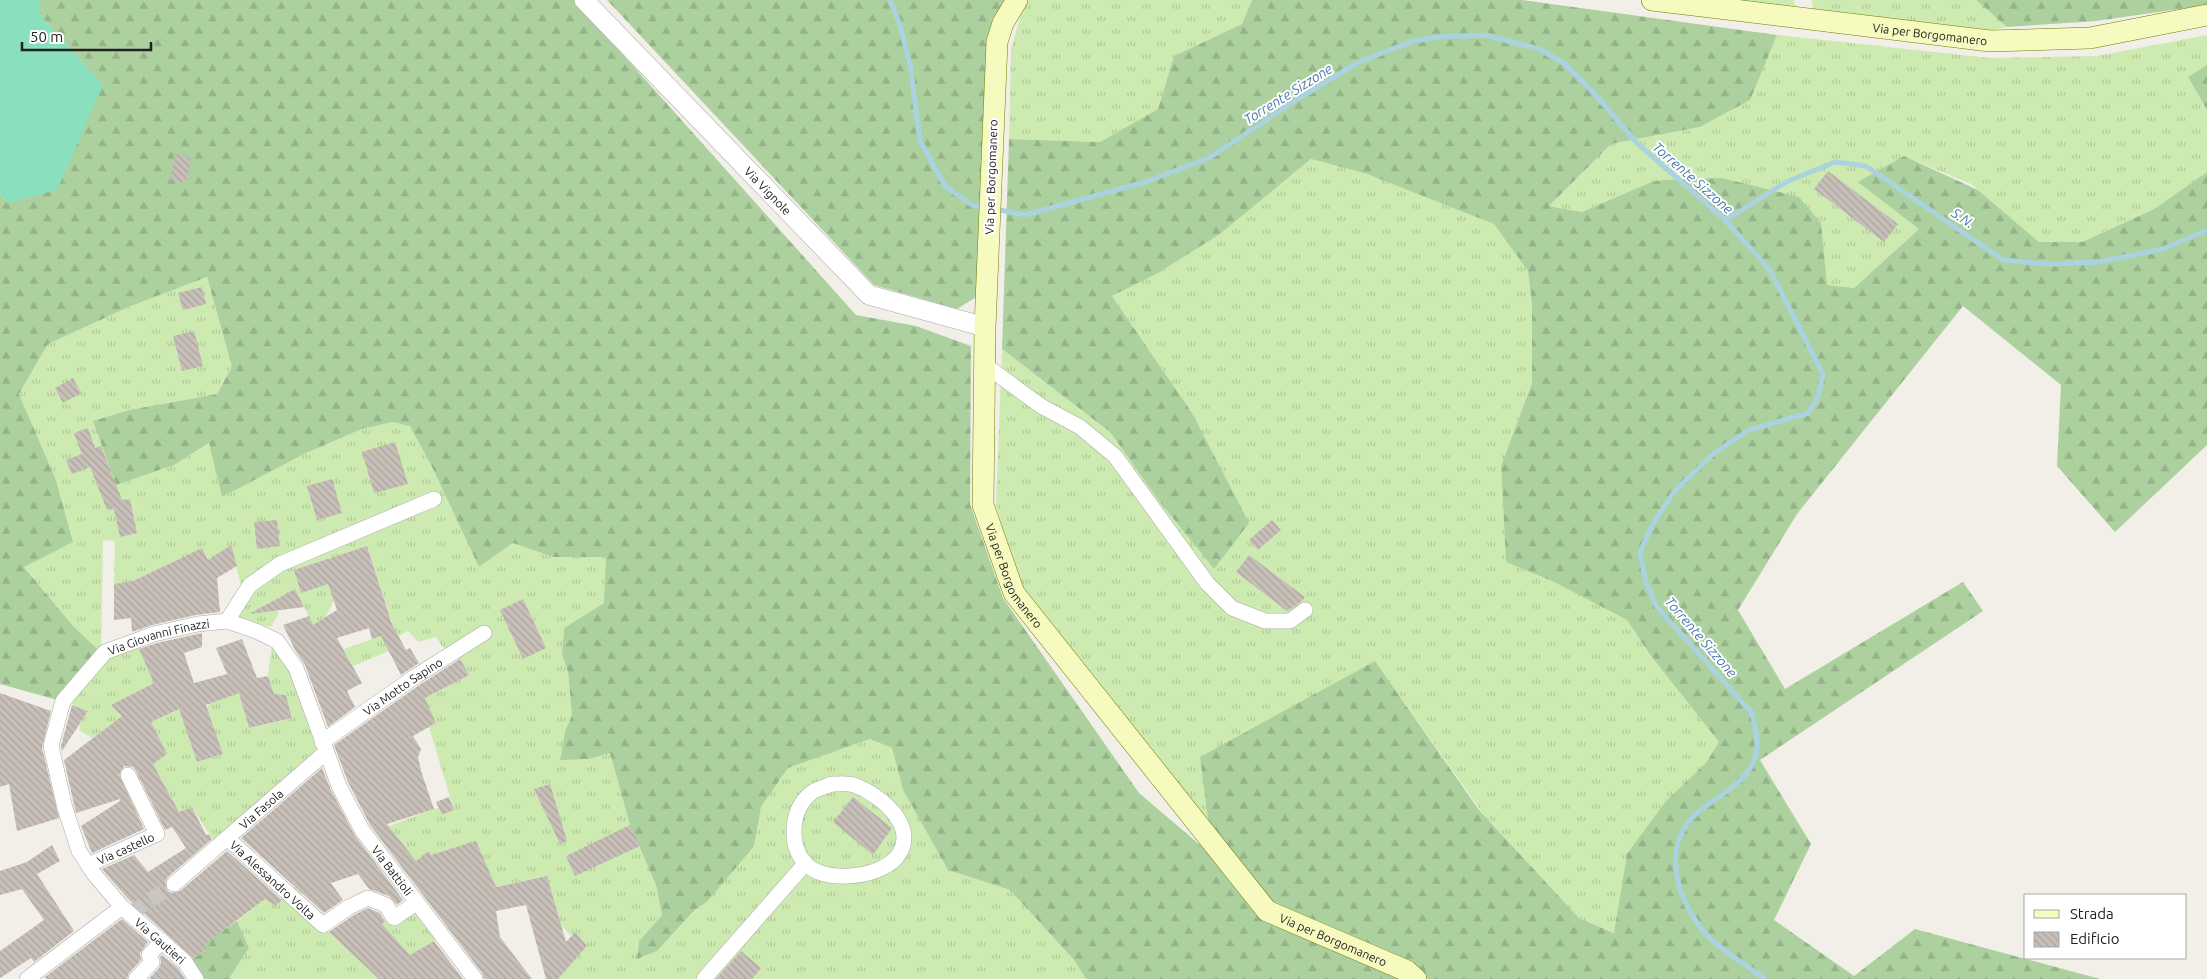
<svg xmlns="http://www.w3.org/2000/svg" width="2207" height="979" font-family="Ubuntu,sans-serif">
<style>
.grass{fill:url(#grass-tufts)}
.forest{fill:url(#forest-firs)}
.pitch{fill:#88e0be}
.lines{fill:none;stroke-linecap:round;stroke-linejoin:round}
.stream{stroke:#aad3df;stroke-width:5}
.building{fill:url(#building-back-hatch)}
.minor-tunnel{stroke:#c8c6c1;stroke-width:15;stroke-dasharray:15 8;stroke-linecap:butt}
.minor-casing{stroke:#a9a9a9;stroke-width:16}
.tertiary-casing{stroke:#a9a9a9;stroke-width:20}
.secondary-casing{stroke:#707d05;stroke-width:22}
.minor{stroke:#fff;stroke-width:15}
.tertiary{stroke:#fff;stroke-width:19}
.secondary{stroke:#f7fabf;stroke-width:21}
.labels{text-anchor:middle;dominant-baseline:central;stroke-width:4;stroke-linejoin:round;paint-order:stroke}
.street-label{font-size:12px;fill:#222;stroke:#fff}
.water-label{font-size:14px;font-style:italic;fill:#4a7aab;stroke:#fff}
</style>
<defs>
<pattern id="grass-tufts" width="24" height="20" patternUnits="userSpaceOnUse" patternTransform="scale(1.25)"><rect width="24" height="20" fill="#cdebb0"/><path d="M3 7l-1-3M5 7V3M7 7l1-3M15 17l-1-3M17 17v-4M19 17l1-3" fill="none" stroke="#b0c997"/></pattern>
<pattern id="forest-firs" width="22" height="20" patternUnits="userSpaceOnUse" patternTransform="scale(1.25)"><rect width="22" height="20" fill="#add19e"/><path d="M5 1l3.5 6h-7zM16 11l3.5 6h-7z" fill="#95b388"/></pattern>
<pattern id="building-back-hatch" width="6" height="6" patternUnits="userSpaceOnUse" patternTransform="scale(1.25)"><rect width="6" height="6" fill="#c7bfb8"/><path d="M-1 5l2 2M0 0l6 6M5-1l2 2" fill="none" stroke="#aba49e"/></pattern>
</defs>
<rect width="100%" height="100%" fill="#f2efe9"/>
<path class="grass" d="M 1025,0 L 1252,0 L 1242,24 L 1174,56 L 1158,109 L 1100,142 L 1009,139 L 1011,49 Z
M 1726,0 L 1794,0 L 1796,8 Z
M 1812,0 L 1976,0 L 2007,27 L 1992,30 L 1913,23 L 1813,10 Z
M 1777,35 L 1990,58 L 2097,56 L 2207,35 L 2207,65 L 2188,77 L 2207,110 L 2207,172 L 2154,209 L 2081,242 L 2039,242 L 1971,184 L 1904,156 L 1919,229 L 1854,288 L 1826,285 L 1821,223 L 1651,182 L 1582,212 L 1549,206 L 1611,144 L 1700,127 L 1749,100 Z
M 1311,159 L 1367,174 L 1494,223 L 1528,271 L 1532,305 L 1532,383 L 1501,466 L 1506,562 L 1552,581 L 1627,620 L 1651,656 L 1719,742 L 1711,760 L 1627,854 L 1615,933 L 1579,918 L 1484,815 L 1375,661 L 1209,824 L 1040,619 L 1013,573 L 996,504 L 1002,349 L 1110,432 L 1159,501 L 1214,569 L 1192,413 L 1112,296 L 1220,234 Z
M 207,277 L 232,367 L 217,394 L 129,410 L 93,421 L 116,485 L 174,465 L 210,443 L 222,497 L 306,453 L 362,429 L 393,422 L 410,425 L 433,469 L 479,567 L 513,543 L 553,557 L 607,557 L 604,603 L 564,628 L 562,655 L 568,672 L 572,715 L 565,731 L 560,759 L 589,759 L 610,753 L 630,825 L 656,885 L 662,915 L 639,941 L 637,959 L 657,951 L 696,910 L 707,902 L 753,846 L 761,807 L 788,768 L 870,739 L 892,748 L 903,790 L 948,870 L 1010,890 L 1074,960 L 1086,979 L 558,979 L 587,946 L 575,932 L 571,936 L 561,925 L 547,876 L 448,897 L 431,874 L 440,869 L 429,852 L 412,864 L 406,855 L 405,847 L 389,826 L 434,809 L 439,808 L 442,815 L 454,810 L 429,727 L 436,723 L 425,698 L 469,675 L 459,658 L 442,646 L 436,637 L 418,642 L 408,631 L 385,643 L 389,651 L 353,666 L 344,649 L 395,631 L 367,546 L 294,570 L 301,592 L 350,576 L 355,593 L 334,600 L 326,617 L 313,625 L 295,589 L 272,602 L 279,613 L 271,627 L 235,619 L 258,588 L 283,567 L 437,507 L 432,496 L 279,557 L 253,576 L 242,590 L 231,545 L 208,560 L 202,548 L 133,581 L 114,584 L 115,541 L 103,540 L 101,652 L 75,628 L 24,566 L 73,542 L 56,480 L 19,394 L 48,344 L 131,306 Z
M 272,644 L 291,668 L 322,752 L 216,844 L 192,807 L 179,812 L 158,773 L 131,784 L 141,815 L 129,820 L 115,764 L 123,772 L 137,776 L 166,754 L 156,731 L 146,724 L 167,714 L 154,683 L 112,705 L 122,716 L 92,738 L 79,730 L 81,722 L 88,711 L 71,704 L 107,657 L 137,645 L 147,666 L 178,706 L 197,762 L 223,754 L 207,707 L 210,703 L 239,693 L 249,728 L 292,718 L 286,695 L 274,694 L 268,676 Z
M 296,885 L 303,891 L 300,898 L 322,920 L 351,910 L 328,931 L 379,979 L 231,979 L 230,977 L 249,948 L 237,921 L 265,899 L 276,906 Z
M 413,902 L 440,937 L 417,951 L 442,979 L 360,938 Z"/>
<path class="forest" d="M 39,0 L 574,0 L 856,315 L 916,326 L 971,346 L 970,504 L 1003,598 L 1139,793 L 1213,856 L 1200,757 L 1375,661 L 1479,810 L 1579,918 L 1614,933 L 1627,854 L 1666,801 L 1706,763 L 1719,742 L 1651,656 L 1627,620 L 1552,581 L 1506,562 L 1501,466 L 1532,383 L 1532,305 L 1528,271 L 1494,224 L 1367,174 L 1311,159 L 1220,234 L 1158,273 L 1112,296 L 1192,413 L 1249,523 L 1214,569 L 1159,501 L 1110,432 L 1002,349 L 1009,139 L 1100,142 L 1158,109 L 1174,56 L 1242,24 L 1252,0 L 1522,0 L 1777,35 L 1750,100 L 1700,127 L 1611,144 L 1549,206 L 1582,212 L 1651,182 L 1664,180 L 1722,178 L 1799,197 L 1821,223 L 1827,285 L 1854,288 L 1919,229 L 1858,182 L 1904,156 L 1978,190 L 2039,242 L 2082,242 L 2154,209 L 2207,172 L 2207,445 L 2115,532 L 2057,466 L 2061,385 L 1963,306 L 1797,514 L 1738,610 L 1785,689 L 1963,582 L 1983,611 L 1760,760 L 1811,844 L 1774,920 L 1854,976 L 1915,929 L 2100,979 L 1086,979 L 1074,960 L 1010,890 L 948,870 L 903,790 L 892,748 L 870,739 L 788,768 L 761,807 L 754,846 L 707,902 L 695,910 L 657,951 L 637,959 L 639,941 L 662,915 L 656,885 L 630,825 L 610,753 L 589,759 L 560,760 L 565,731 L 572,715 L 568,672 L 562,655 L 564,628 L 604,603 L 606,557 L 553,557 L 513,543 L 479,567 L 433,469 L 410,426 L 393,422 L 362,429 L 306,453 L 222,497 L 209,443 L 174,465 L 116,485 L 93,421 L 129,410 L 217,394 L 232,367 L 207,277 L 131,306 L 48,344 L 19,394 L 56,480 L 73,542 L 24,567 L 75,628 L 101,652 L 61,701 L 0,684 L 0,193 L 7,203 L 102,85 L 39,14 Z
M 607,0 L 1008,0 L 986,291 L 957,309 L 874,285 Z
M 1976,0 L 2207,0 L 2207,5 L 2096,21 L 2007,27 Z
M 2207,65 L 2207,110 L 2188,77 Z
M 237,921 L 249,948 L 230,977 L 231,979 L 201,979 L 189,961 L 207,949 L 203,944 Z"/>
<path class="pitch" d="M 0,0 L 39,0 L 39,14 L 103,85 L 57,190 L 7,203 L 0,193 Z"/>
<g class="lines">
<path class="stream" d="M 890,0 L 900,25 L 910,64 L 920,141 L 945,186 L 972,205 L 985,207
M 995,209 L 1025,215 L 1145,182 L 1209,158 L 1298,99 L 1359,62 L 1413,41 L 1439,37 L 1486,35 L 1539,49 L 1565,64 L 1592,91 L 1638,144 L 1724,219 L 1770,270 L 1823,374 L 1818,397 L 1808,413 L 1749,430 L 1713,454 L 1674,492 L 1651,527 L 1640,553 L 1646,582 L 1657,607 L 1752,713 C 1755,726 1759,741 1756,754 C 1749,784 1715,796 1695,815 C 1657,851 1681,913 1715,943 C 1731,956 1748,967 1765,979
M 1724,219 L 1731,217 L 1786,182 L 1835,162 L 1866,166 L 2003,260 L 2049,264 L 2099,262 L 2163,249 L 2207,230"/>
</g>
<path class="building" d="M 175,154 L 191,158 L 186,183 L 170,180 Z
M 1828,171 L 1898,224 L 1884,242 L 1814,189 Z
M 202,287 L 206,304 L 183,310 L 178,293 Z
M 194,331 L 203,366 L 182,371 L 173,336 Z
M 73,378 L 81,393 L 63,403 L 55,388 Z
M 88,428 L 95,448 L 101,446 L 122,500 L 130,499 L 137,533 L 120,537 L 114,509 L 107,510 L 90,467 L 72,474 L 66,460 L 82,454 L 74,433 Z
M 395,442 L 408,484 L 374,493 L 362,452 Z
M 332,479 L 342,513 L 317,520 L 307,486 Z
M 277,520 L 280,546 L 257,549 L 254,522 Z
M 1272,520 L 1281,530 L 1258,550 L 1249,540 Z
M 231,545 L 237,566 L 217,578 L 220,612 L 196,615 L 152,625 L 132,632 L 131,618 L 114,620 L 114,584 L 133,581 L 202,548 L 208,560 Z
M 367,546 L 392,624 L 406,650 L 410,648 L 419,663 L 401,675 L 381,636 L 372,639 L 369,628 L 337,638 L 362,683 L 347,691 L 355,707 L 328,727 L 305,665 L 295,650 L 283,625 L 309,616 L 313,625 L 337,610 L 328,584 L 301,593 L 294,570 Z
M 1249,555 L 1305,597 L 1302,601 L 1287,611 L 1236,572 Z
M 295,589 L 304,607 L 251,614 L 251,613 Z
M 523,599 L 546,648 L 523,659 L 500,610 Z
M 202,633 L 202,647 L 184,653 L 194,683 L 227,674 L 216,648 L 242,639 L 257,678 L 268,676 L 274,694 L 286,695 L 292,718 L 249,728 L 239,693 L 206,705 L 223,754 L 197,762 L 179,709 L 151,722 L 167,754 L 153,764 L 179,812 L 192,807 L 206,835 L 209,834 L 212,839 L 168,877 L 165,881 L 167,890 L 171,893 L 180,891 L 227,851 L 282,900 L 276,906 L 265,899 L 204,945 L 207,949 L 193,958 L 129,900 L 102,869 L 134,855 L 148,872 L 186,848 L 172,827 L 165,830 L 136,771 L 133,767 L 124,766 L 119,775 L 144,829 L 92,853 L 81,826 L 120,801 L 120,799 L 76,813 L 64,760 L 122,716 L 111,705 L 154,683 L 139,649 L 157,643 Z
M 460,659 L 469,675 L 425,698 L 436,723 L 413,736 L 421,749 L 418,757 L 421,771 L 434,809 L 387,824 L 416,861 L 429,851 L 431,855 L 476,841 L 496,887 L 547,876 L 566,942 L 575,932 L 587,946 L 558,979 L 546,979 L 526,905 L 496,911 L 500,937 L 532,979 L 484,979 L 482,973 L 370,825 L 348,782 L 334,745 L 421,684 Z
M 0,693 L 51,711 L 42,748 L 59,818 L 17,831 L 9,784 L 0,787 Z
M 72,705 L 88,711 L 62,751 L 61,746 Z
M 322,768 L 331,790 L 354,834 L 403,900 L 397,905 L 389,896 L 369,889 L 358,874 L 331,883 L 343,900 L 324,913 L 241,838 Z
M 550,784 L 567,841 L 560,844 L 534,789 Z
M 449,797 L 454,810 L 442,815 L 436,802 Z
M 853,797 L 892,828 L 873,855 L 833,822 Z
M 630,825 L 640,846 L 575,876 L 566,856 Z
M 52,845 L 60,861 L 37,874 L 74,931 L 34,962 L 31,958 L 0,978 L 0,951 L 44,920 L 22,889 L 0,895 L 0,871 L 27,862 Z
M 368,908 L 380,913 L 385,921 L 382,924 L 410,955 L 434,941 L 463,979 L 379,979 L 329,932 L 354,915 Z
M 122,919 L 148,942 L 140,953 L 141,960 L 129,973 L 127,979 L 46,979 L 45,977 Z
M 741,951 L 761,968 L 752,979 L 716,979 Z
M 162,955 L 178,968 L 185,979 L 149,979 L 159,968 L 161,963 L 160,957 Z"/>
<g class="lines">
<path class="minor-tunnel" d="M 131,913 L 174,884"/>
<g class="minor-casing">
<g id="minor">
<path d="M 985,365 L 1041,406 L 1080,427 L 1115,456 L 1207,583 L 1232,608 L 1265,621 L 1290,621 L 1305,610"/>
<path d="M 227,621 L 250,585 L 280,564 L 434,499"/>
<path id="s1" d="M 322,742 L 416,676 L 484,633"/>
<path d="M 832,784 C 839,784 848,783 854,785 C 882,795 921,829 896,858 C 878,878 823,884 805,863 C 788,844 791,809 811,793 C 816,789 825,787 832,784 Z"/>
<path id="s2" d="M 227,838 L 323,925 L 349,907 L 368,898 L 386,905 L 394,918 L 416,903"/>
<path id="s3" d="M 88,865 L 157,834 L 128,775"/>
<path id="s4" d="M 174,884 L 325,753"/>
<path id="s5" d="M 122,907 L 185,962 L 196,979"/>
<path id="s6" d="M 27,979 L 122,907 L 94,874 L 79,851 L 65,808 L 51,746 L 63,701 L 105,652 L 154,634 L 198,624 L 227,621 L 256,631 L 277,641 L 296,668 L 339,786 L 362,830 L 475,979"/>
<path d="M 136,979 L 152,962 L 149,955 L 162,941"/>
<path d="M 704,979 L 805,864"/>
</g>
</g>
<g class="tertiary-casing">
<g id="tertiary">
<path id="s7" d="M 584,0 L 869,295 L 985,327"/>
</g>
</g>
<g class="secondary-casing">
<g id="secondary">
<path id="s8" d="M 1017,0 L 1003,23 L 997,42 L 985,327 L 983,505 L 1014,593 L 1267,911 L 1407,971 L 1416,979"/>
<path id="s9" d="M 1652,0 L 1990,41 L 2090,38 L 2207,15"/>
</g>
</g>
<use href="#minor" class="minor"/>
<use href="#tertiary" class="tertiary"/>
<use href="#secondary" class="secondary"/>
</g>
<g class="labels">
<g class="street-label">
<text stroke="none"><textPath href="#s9" startOffset="280">Via per Borgomanero</textPath></text>
<text transform="translate(991 177) rotate(-88)">Via per Borgomanero</text>
<text stroke="none"><textPath href="#s7" startOffset="265">Via Vignole</textPath></text>
<text stroke="none"><textPath href="#s8" startOffset="588">Via per Borgomanero</textPath></text>
<text stroke="none"><textPath href="#s6" startOffset="466">Via Giovanni Finazzi</textPath></text>
<text stroke="none"><textPath href="#s1" startOffset="98">Via Motto Sapino</textPath></text>
<text stroke="none"><textPath href="#s4" startOffset="115">Via Fasola</textPath></text>
<text stroke="none"><textPath href="#s3" startOffset="41">Via castello</textPath></text>
<text stroke="none"><textPath href="#s6" startOffset="849">Via Battioli</textPath></text>
<text stroke="none"><textPath href="#s2" startOffset="62">Via Alessandro Volta</textPath></text>
<text stroke="none"><textPath href="#s8" startOffset="1082">Via per Borgomanero</textPath></text>
<text stroke="none"><textPath href="#s5" startOffset="51">Via Gautieri</textPath></text>
</g>
<g class="water-label">
<text transform="translate(1288 94) rotate(-32)">Torrente Sizzone</text>
<text transform="translate(1693 178) rotate(41)">Torrente Sizzone</text>
<text transform="translate(1963 218) rotate(34)">S.N.</text>
<text transform="translate(1701 637) rotate(49)">Torrente Sizzone</text>
</g>
</g>
<rect x="2024" y="894" width="162" height="65" fill="#ffffff" stroke="#a7a7a7"/>
<rect x="2034" y="910" width="25" height="8" fill="#f7fabf" stroke="#a7a7a7"/>
<text x="2070" y="919" font-size="15" fill="#222222">Strada</text>
<rect x="2034" y="932" width="25" height="15" fill="url(#building-back-hatch)" stroke="#a7a7a7"/>
<text x="2070" y="944" font-size="15" fill="#222222">Edificio</text>
<path d="M22 42v8h129v-8" fill="none" stroke="#222222" stroke-width="2.5"/>
<text x="30" y="42" font-size="15" fill="#222222" stroke="#ffffff" stroke-width="4" paint-order="stroke">50 m</text>
</svg>
